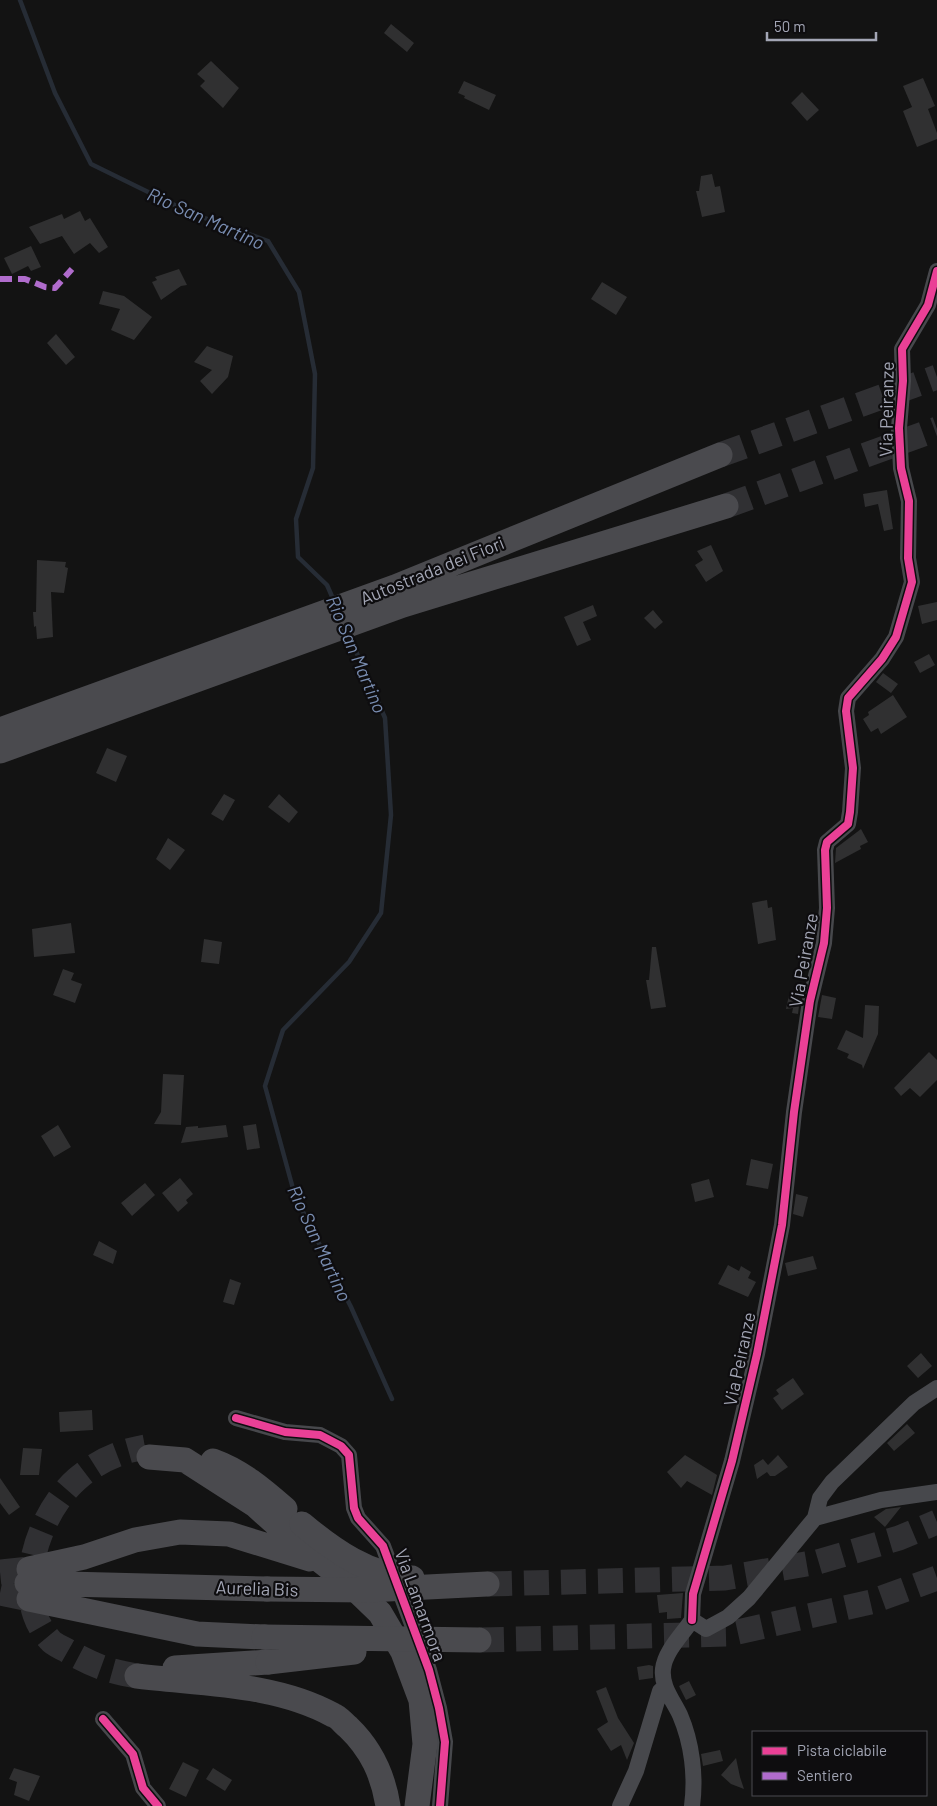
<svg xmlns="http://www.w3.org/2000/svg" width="937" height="1806" font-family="Barlow,sans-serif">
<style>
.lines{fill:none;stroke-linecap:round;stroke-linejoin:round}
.stream{stroke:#262c35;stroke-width:4.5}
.building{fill:#303031}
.highway-tunnel{stroke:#303033;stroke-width:25;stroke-dasharray:25 12;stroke-linecap:butt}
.minor{stroke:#47484c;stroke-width:16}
.highway{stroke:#4a4a4e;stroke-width:25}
.highway-bridge{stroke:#4a4a4e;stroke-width:25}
.quiet{stroke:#b06ccc;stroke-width:6;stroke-dasharray:12 6;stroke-linecap:butt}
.cycleway-casing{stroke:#0e0d0f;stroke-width:11}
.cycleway{stroke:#ea4096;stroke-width:8}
.labels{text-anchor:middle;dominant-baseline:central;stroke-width:4.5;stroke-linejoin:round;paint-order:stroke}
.street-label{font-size:18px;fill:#a3a6b5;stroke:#0e0d0f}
.water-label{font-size:19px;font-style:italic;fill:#798db1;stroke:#0e0d0f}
</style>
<rect width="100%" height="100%" fill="#131313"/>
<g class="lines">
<path class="stream" d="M 20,0 L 55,93 L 91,164 L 191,213 L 268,241 L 299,292 L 315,374 L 313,468 L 296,519 L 298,557 L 327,585 L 334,601
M 348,633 L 385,718 L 391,815 L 381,913 L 349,962 L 283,1030 L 265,1086 L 295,1196 L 351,1307 L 392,1399"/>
</g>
<path class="building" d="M 391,24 L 414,43 L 407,52 L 384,33 Z
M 211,61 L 239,88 L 223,108 L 200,86 L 205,81 L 197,74 Z
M 923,78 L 935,106 L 928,109 L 937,133 L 937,139 L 917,147 L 903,111 L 912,107 L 903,86 Z
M 464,81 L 496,95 L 489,110 L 464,98 L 465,96 L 458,93 Z
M 802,92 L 819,110 L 807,121 L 791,103 Z
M 712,174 L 715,187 L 720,186 L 725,212 L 702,217 L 696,191 L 699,191 L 701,176 Z
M 80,211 L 85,221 L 90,218 L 108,247 L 99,253 L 90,243 L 74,254 L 62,236 L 40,244 L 29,227 L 62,214 L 64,219 Z
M 31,246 L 41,267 L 31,271 L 28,266 L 12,274 L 4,258 Z
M 179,269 L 187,285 L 181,286 L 161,300 L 152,282 L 157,280 L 155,277 Z
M 602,282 L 627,297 L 616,315 L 591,299 Z
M 103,291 L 124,296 L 152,317 L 134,340 L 111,330 L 120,309 L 99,304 Z
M 56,334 L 75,357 L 66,365 L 47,343 Z
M 207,346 L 233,356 L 228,377 L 212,394 L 200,381 L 212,370 L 194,362 Z
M 887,490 L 893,529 L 884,531 L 878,504 L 865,507 L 863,494 Z
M 711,545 L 723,571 L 706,582 L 695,565 L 703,560 L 697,551 Z
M 37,560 L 66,562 L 65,567 L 68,568 L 64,593 L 51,592 L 53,637 L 37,639 L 36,626 L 34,627 L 33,612 L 36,612 Z
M 937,602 L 937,620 L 922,624 L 918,606 Z
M 593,605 L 597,616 L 583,622 L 591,640 L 577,646 L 564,617 Z
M 653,610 L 663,622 L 655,629 L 644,618 Z
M 929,654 L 935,665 L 920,673 L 914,662 Z
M 883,673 L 898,684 L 891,693 L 876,682 Z
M 893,695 L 907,717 L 881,734 L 878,728 L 871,732 L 863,719 L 869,715 L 868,712 Z
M 107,748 L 127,756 L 116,782 L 96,773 Z
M 224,794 L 235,800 L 223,821 L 211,814 Z
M 279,794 L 298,812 L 289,823 L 268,807 Z
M 861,829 L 868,842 L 860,846 L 861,849 L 835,863 L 836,848 Z
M 168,838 L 185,850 L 170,870 L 156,859 Z
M 767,900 L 768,908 L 772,907 L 776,940 L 758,944 L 752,903 Z
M 71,923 L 75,953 L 34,957 L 32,929 Z
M 204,939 L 222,942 L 219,964 L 201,962 Z
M 652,947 L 656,947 L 666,1007 L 651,1009 L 646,980 L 649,980 Z
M 63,969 L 74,973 L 71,980 L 82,984 L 75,1003 L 53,995 Z
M 789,995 L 800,998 L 798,1014 L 792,1013 L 793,1008 L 786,1009 Z
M 822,995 L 836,998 L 832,1019 L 818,1017 Z
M 865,1005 L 879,1006 L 878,1034 L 863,1069 L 862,1065 L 847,1058 L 849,1054 L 837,1049 L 846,1030 L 863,1038 Z
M 929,1052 L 937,1060 L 937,1080 L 920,1097 L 910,1088 L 901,1096 L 894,1088 Z
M 163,1074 L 184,1075 L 181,1125 L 154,1124 L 161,1112 Z
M 256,1124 L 260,1148 L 247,1150 L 243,1126 Z
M 58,1125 L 71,1147 L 54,1157 L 41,1136 Z
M 226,1125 L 228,1137 L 181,1143 L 186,1127 L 198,1126 L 198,1128 Z
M 751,1159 L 773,1164 L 768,1189 L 746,1185 Z
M 180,1178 L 193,1194 L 186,1200 L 188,1203 L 178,1212 L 162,1193 Z
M 709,1179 L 714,1197 L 695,1202 L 691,1184 Z
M 145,1183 L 155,1195 L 132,1216 L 121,1203 Z
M 796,1194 L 808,1197 L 803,1217 L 793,1214 Z
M 99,1241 L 117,1251 L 113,1264 L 93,1255 Z
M 813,1256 L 817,1269 L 788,1276 L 785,1263 Z
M 728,1265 L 739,1271 L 741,1266 L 751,1272 L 748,1278 L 756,1282 L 748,1297 L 718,1284 Z
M 230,1279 L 241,1283 L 234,1305 L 223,1302 Z
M 921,1353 L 932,1366 L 918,1378 L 907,1366 Z
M 793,1378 L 804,1394 L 782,1410 L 773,1398 L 779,1394 L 776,1390 Z
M 92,1410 L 93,1430 L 60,1432 L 59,1412 Z
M 907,1424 L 915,1433 L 894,1451 L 887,1443 Z
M 23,1448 L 42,1449 L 39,1475 L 20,1475 Z
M 685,1455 L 717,1475 L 712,1495 L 687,1481 L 681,1488 L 667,1472 Z
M 778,1455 L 788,1467 L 775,1476 L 770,1476 L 767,1472 L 757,1479 L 754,1465 L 763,1459 L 768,1465 Z
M 0,1478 L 20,1507 L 9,1515 L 0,1503 Z
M 901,1507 L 885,1527 L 874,1517 L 886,1509 Z
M 683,1593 L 681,1618 L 667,1619 L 667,1612 L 659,1613 L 657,1595 Z
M 649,1665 L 653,1666 L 653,1678 L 639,1680 L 637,1667 Z
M 689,1681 L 696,1695 L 686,1700 L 679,1686 Z
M 606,1687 L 618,1718 L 634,1743 L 627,1760 L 621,1745 L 611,1751 L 597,1729 L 608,1722 L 596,1691 Z
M 720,1750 L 723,1761 L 703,1766 L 701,1754 Z
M 736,1758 L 740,1777 L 744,1789 L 731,1784 L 721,1775 Z
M 183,1762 L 199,1770 L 186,1797 L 169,1789 Z
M 14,1768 L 40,1776 L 29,1801 L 14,1795 L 17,1782 L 9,1779 Z
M 213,1768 L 232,1780 L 225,1791 L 206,1779 Z"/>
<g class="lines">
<path class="highway-tunnel" d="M 720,455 L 937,377
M 726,506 L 937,429
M 0,1572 L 29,1569
M 487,1584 L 725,1578 L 818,1562 L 899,1538 L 937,1522
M 0,1593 L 29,1599
M 479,1640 L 729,1634 L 871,1602 L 937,1578
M 137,1676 C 107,1671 92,1665 66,1650 C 61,1647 54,1645 50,1640 C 10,1597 37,1514 77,1479 C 98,1461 118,1452 145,1447"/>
<path class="minor" d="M 236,1418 L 285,1432 L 320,1435 L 341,1446 L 349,1455 L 354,1508 L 358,1518 L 383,1546 L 429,1670 L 439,1708 L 445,1742 L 440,1806
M 815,1518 L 820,1498 L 832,1482 L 914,1403 L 937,1388
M 692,1620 L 693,1594 L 732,1461 L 757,1354 L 782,1225 L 794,1112 L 810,1001 L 824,943 L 827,908 L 825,850 L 827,842 L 848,824 L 850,812 L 853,768 L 846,711 L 848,698 L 882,659 L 896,637 L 912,582 L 908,558 L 909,501 L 901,468 L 899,428 L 903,381 L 902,349 L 928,305 L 937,271
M 692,1620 L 706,1629 L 728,1617 L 749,1598 L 815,1518 L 881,1500 L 937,1492
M 103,1719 L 133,1754 L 143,1788 L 158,1806
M 620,1806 L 636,1771 L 660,1691 L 665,1687
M 692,1806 C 696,1776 692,1743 680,1715 C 673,1700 661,1687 663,1669 C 665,1651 682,1635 692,1620"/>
<path class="highway" d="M 0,730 L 395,587 L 720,455
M 0,751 L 403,605 L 726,506
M 149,1457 L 185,1460 L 255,1505 L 293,1539 L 351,1585 L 380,1613 L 403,1652 L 421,1700 L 425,1744 L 417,1806
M 213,1461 C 241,1471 262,1489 285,1509
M 29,1569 L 84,1557 L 135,1540 L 180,1532 L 229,1534 L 310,1559
M 27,1583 L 267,1589
M 29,1599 L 197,1634 L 264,1637
M 175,1668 L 268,1662
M 137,1676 C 201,1684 275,1683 333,1715 C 339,1717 343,1723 348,1727 C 371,1749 383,1774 388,1806"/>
<path class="highway-bridge" d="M 302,1524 C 333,1550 369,1576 412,1578
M 267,1589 L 368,1590 L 487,1584
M 264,1637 L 479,1640
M 268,1662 L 354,1652"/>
<path class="quiet" d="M 0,279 L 25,279 L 45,287 L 55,288 L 72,269"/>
<g class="cycleway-casing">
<path id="cycleway" d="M 236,1418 L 285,1432 L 320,1435 L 341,1446 L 349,1455 L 354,1508 L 358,1518 L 383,1546 L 429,1670 L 439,1708 L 445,1742 L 440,1806
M 692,1620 L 693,1594 L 732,1461 L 757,1354 L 782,1225 L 794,1112 L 810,1001 L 824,943 L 827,908 L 825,850 L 827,842 L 848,824 L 850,812 L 853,768 L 846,711 L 848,698 L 882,659 L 896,637 L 912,582 L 908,558 L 909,501 L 901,468 L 899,428 L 903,381 L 902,349 L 928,305 L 937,271
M 103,1719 L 133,1754 L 143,1788 L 158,1806"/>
</g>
<use href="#cycleway" class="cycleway"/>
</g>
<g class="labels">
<g class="street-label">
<text transform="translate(886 409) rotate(-89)">Via Peiranze</text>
<text transform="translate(432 570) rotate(-22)">Autostrada dei Fiori</text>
<text transform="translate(803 960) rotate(-80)">Via Peiranze</text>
<text transform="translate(739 1359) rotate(-78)">Via Peiranze</text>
<text transform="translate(257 1588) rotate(2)">Aurelia Bis</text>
<text transform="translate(421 1605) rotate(70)">Via Lamarmora</text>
</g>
<g class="water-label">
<text transform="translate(206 218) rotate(24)">Rio San Martino</text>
<text transform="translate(357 654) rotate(67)">Rio San Martino</text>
<text transform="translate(320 1243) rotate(65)">Rio San Martino</text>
</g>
</g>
<rect x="752" y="1731" width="175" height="65" fill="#0e0d0f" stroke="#4a4a51"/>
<rect x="762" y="1747" width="25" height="8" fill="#ea4096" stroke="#4a4a51"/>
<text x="797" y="1756" font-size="15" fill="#a3a6b5">Pista ciclabile</text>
<rect x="762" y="1772" width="25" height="8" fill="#b06ccc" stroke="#4a4a51"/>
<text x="797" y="1781" font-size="15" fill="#a3a6b5">Sentiero</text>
<path d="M767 32v8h109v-8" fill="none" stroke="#a3a6b5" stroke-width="2.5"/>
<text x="774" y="32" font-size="15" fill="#a3a6b5" stroke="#0e0d0f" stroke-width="4" paint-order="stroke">50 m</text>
</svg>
